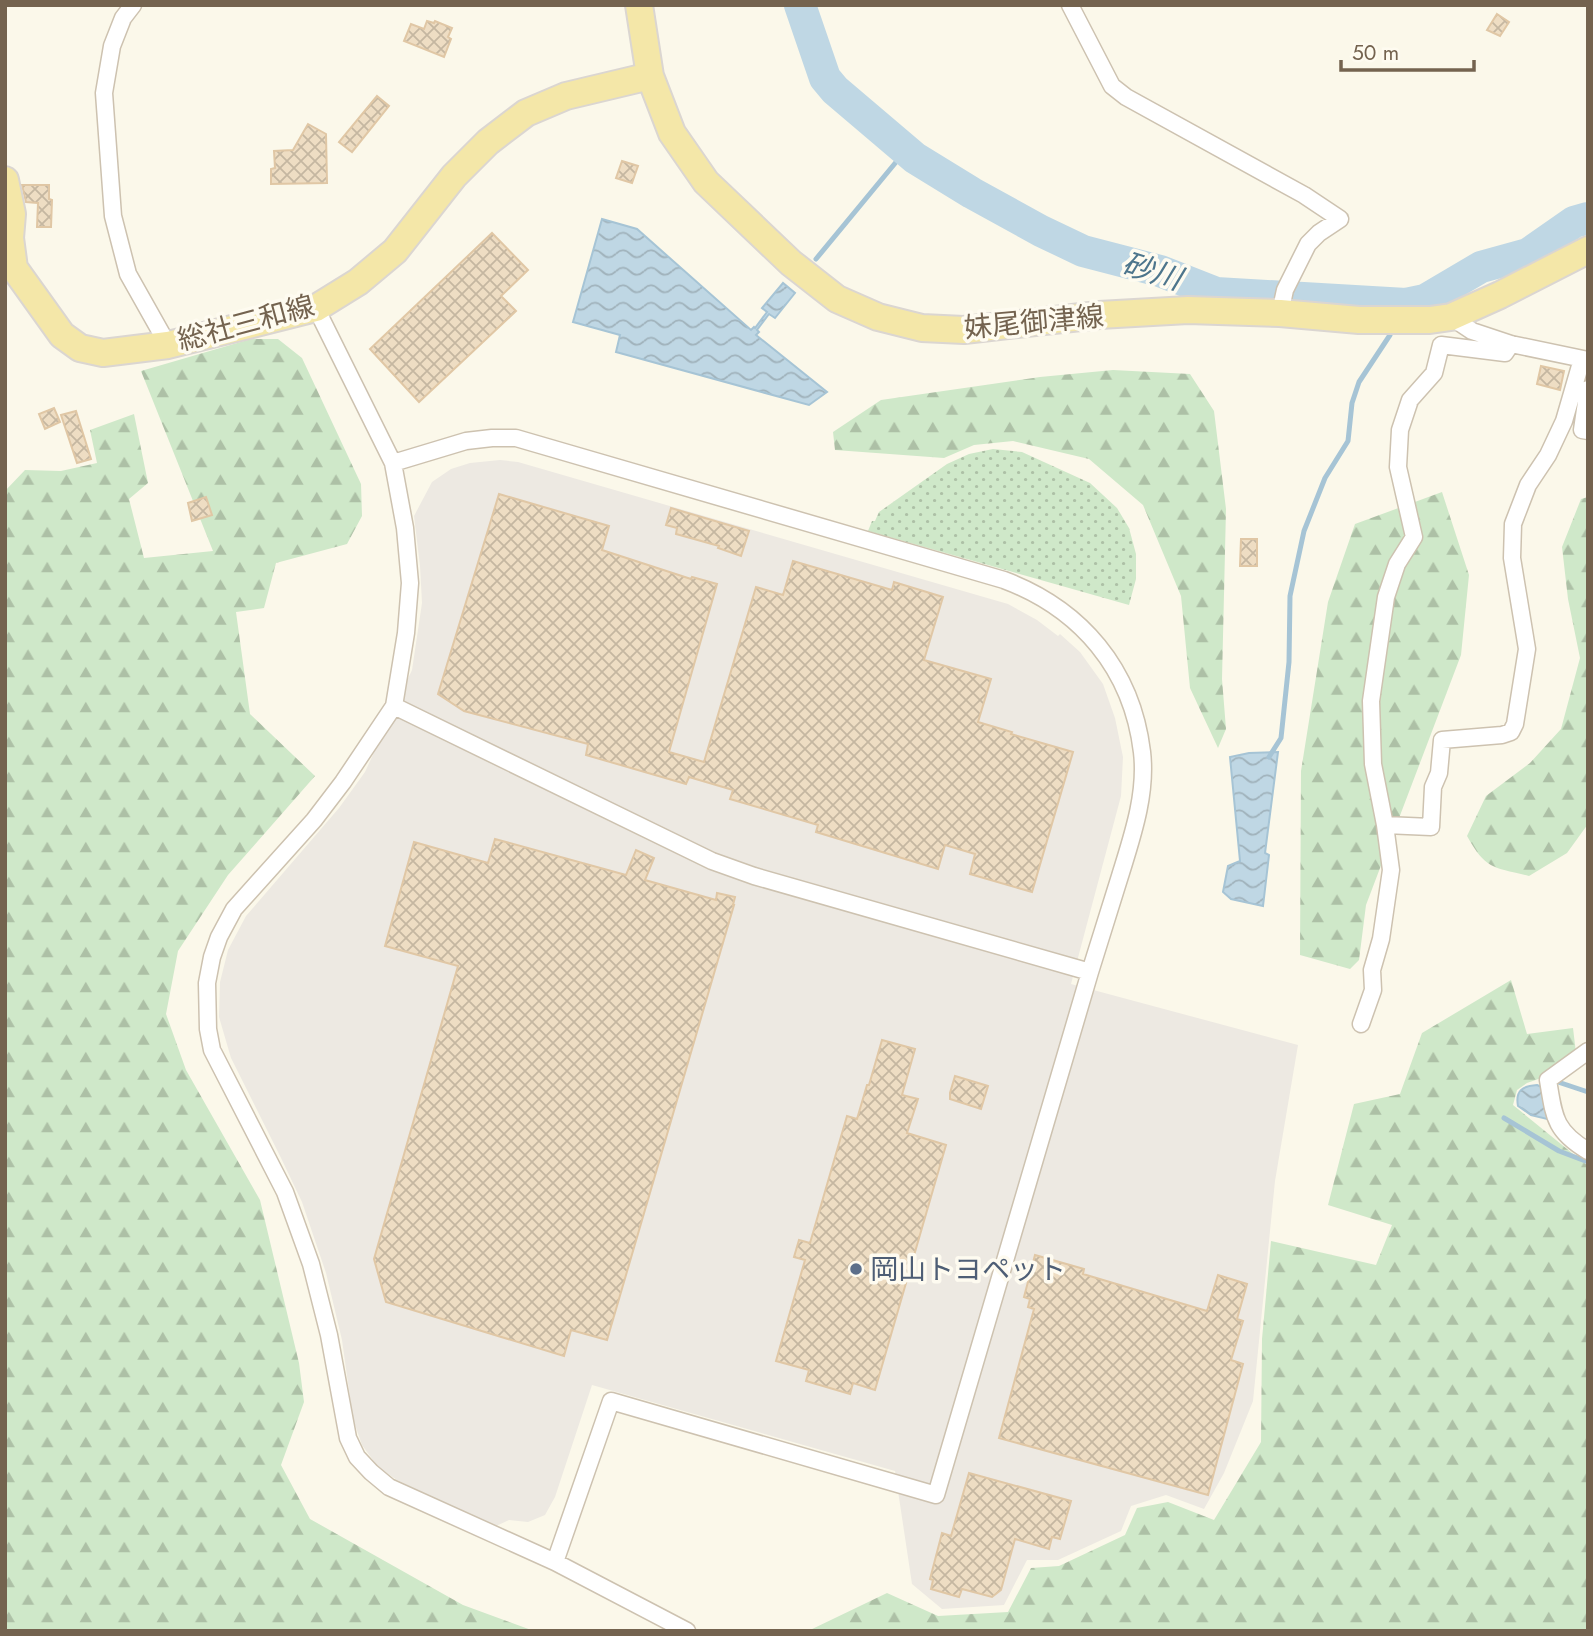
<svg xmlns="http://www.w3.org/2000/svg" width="1593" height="1636" font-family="Jost,'Noto Sans JP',sans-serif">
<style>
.industrial{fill:#ede9e2}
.forest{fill:url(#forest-firs)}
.park{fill:url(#park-dots)}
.water{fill:url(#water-waves);stroke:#a6c4d5;stroke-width:2}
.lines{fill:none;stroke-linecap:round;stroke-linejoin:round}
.stream{stroke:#a6c4d5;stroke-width:5}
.river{stroke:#bfd7e4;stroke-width:32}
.building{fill:url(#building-cross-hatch);stroke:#e0c7a5;stroke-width:2}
.minor-casing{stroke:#cdc2b0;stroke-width:19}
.primary-casing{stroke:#dbd6d1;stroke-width:30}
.minor{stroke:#fff;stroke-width:16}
.primary{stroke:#f4e7a8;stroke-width:26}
.service-dot{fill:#5c6f8a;stroke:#fefbf0;stroke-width:2.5}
.labels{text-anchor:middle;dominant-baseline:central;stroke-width:7;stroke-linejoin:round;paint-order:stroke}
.street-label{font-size:28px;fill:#74634f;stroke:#fefbf0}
.service-label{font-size:28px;fill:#4e5e75;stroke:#fefbf0;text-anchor:start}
.water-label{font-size:30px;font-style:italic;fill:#4d758c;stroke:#fefbf0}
</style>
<defs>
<pattern id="forest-firs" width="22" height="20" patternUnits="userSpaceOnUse" patternTransform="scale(1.75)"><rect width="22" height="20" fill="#cfe8c9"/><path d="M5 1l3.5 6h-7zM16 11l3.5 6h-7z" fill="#adc0a6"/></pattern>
<pattern id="park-dots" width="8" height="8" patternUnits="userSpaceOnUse" patternTransform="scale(1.75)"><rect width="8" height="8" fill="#cfe8c9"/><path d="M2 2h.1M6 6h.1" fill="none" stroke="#adc0a6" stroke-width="1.8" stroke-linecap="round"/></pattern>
<pattern id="water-waves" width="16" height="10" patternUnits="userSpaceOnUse" patternTransform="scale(1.75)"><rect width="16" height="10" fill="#bfd7e4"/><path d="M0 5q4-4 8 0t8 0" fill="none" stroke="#a0b2bb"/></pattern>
<pattern id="building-cross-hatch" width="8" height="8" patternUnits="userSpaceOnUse" patternTransform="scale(1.75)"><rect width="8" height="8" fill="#eeddc3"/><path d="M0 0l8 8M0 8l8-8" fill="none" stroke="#c5b7a1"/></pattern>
</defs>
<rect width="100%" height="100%" fill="#fbf8ea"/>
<path class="industrial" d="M 500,460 L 518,462 L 1008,604 L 1037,620 L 1058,636 L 1060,634 L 1080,652 L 1103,684 L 1115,718 L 1123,757 L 1121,796 L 1071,984 L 1298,1045 L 1275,1181 L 1253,1401 L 1224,1473 L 1204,1509 L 1166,1495 L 1131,1506 L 1121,1531 L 1058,1560 L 1027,1560 L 1004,1605 L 942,1609 L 912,1584 L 895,1471 L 592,1385 L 555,1497 L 545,1515 L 528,1522 L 509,1520 L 494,1527 L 397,1480 L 378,1467 L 362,1445 L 353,1419 L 342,1340 L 326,1273 L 302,1202 L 281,1158 L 231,1058 L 219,1017 L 220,982 L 228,950 L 246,916 L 339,808 L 365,772 L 412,670 L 422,603 L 420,566 L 414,516 L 432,482 L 451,469 L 470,463 Z"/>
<path class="forest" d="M 251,339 L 278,339 L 302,358 L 361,484 L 362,516 L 347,544 L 276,563 L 264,608 L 236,612 L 250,714 L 315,776 L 228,875 L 178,951 L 166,1014 L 186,1070 L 260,1200 L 299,1363 L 304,1402 L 281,1465 L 310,1519 L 463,1605 L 534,1631 L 5,1631 L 5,491 L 25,470 L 61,471 L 97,463 L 90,430 L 134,414 L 148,483 L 129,499 L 144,558 L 213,551 L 141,371 Z
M 1113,370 L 1190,374 L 1214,411 L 1226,509 L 1222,679 L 1226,729 L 1218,748 L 1190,688 L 1181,596 L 1143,505 L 1089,459 L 1013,441 L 974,445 L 944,458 L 835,450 L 833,432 L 881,400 L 1040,377 Z
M 1442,492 L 1469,575 L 1461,655 L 1366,905 L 1359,960 L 1350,969 L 1300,955 L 1301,771 L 1328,602 L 1355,524 Z
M 1588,497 L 1588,824 L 1567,853 L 1529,876 C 1493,867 1486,870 1467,836 L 1486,796 L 1530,763 L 1561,729 L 1580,658 L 1568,599 L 1562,547 L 1581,499 Z
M 1511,980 L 1527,1034 L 1573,1028 L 1576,1053 L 1547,1076 L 1527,1083 L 1517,1090 L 1513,1105 L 1588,1166 L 1588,1631 L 808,1631 L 887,1593 L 938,1616 L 1008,1612 L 1031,1568 L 1059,1566 L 1125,1535 L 1137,1508 L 1168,1502 L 1214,1520 L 1261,1442 L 1262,1339 L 1271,1241 L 1376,1265 L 1392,1225 L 1328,1205 L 1354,1104 L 1400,1094 L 1422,1033 Z"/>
<path class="park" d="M 993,449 L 1022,452 L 1090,483 L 1117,508 L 1129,528 L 1136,554 L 1136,579 L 1129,605 L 868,531 L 872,521 L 875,521 L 879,512 L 947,464 L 969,454 Z"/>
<path class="water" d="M 602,219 L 637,229 L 751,330 L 754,327 L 755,328 L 767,312 L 762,308 L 783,283 L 795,293 L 775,318 L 769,314 L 757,330 L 759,332 L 756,335 L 827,392 L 809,405 L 616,352 L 620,335 L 573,322 Z
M 1278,752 L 1265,853 L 1269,855 L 1263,906 L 1231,899 L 1223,892 L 1228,866 L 1240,861 L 1230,757 L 1249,753 Z
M 1537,1085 L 1546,1089 L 1551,1115 L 1547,1119 L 1531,1115 L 1518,1106 C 1515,1090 1523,1086 1537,1085 Z"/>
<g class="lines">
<path class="stream" d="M 816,259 L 906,150
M 1269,757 L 1281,738 L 1289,662 L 1290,596 L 1304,531 L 1325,478 L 1348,441 L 1352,403 L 1359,382 L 1390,335
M 1555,1081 L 1588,1092
M 1504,1118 L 1559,1151 L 1588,1162"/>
<path class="river" d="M 800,5 L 825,78 L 835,90 L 915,158 L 972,193 L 1041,231 L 1083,251 L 1160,271 L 1216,293 L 1406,304 L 1425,300 L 1481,267 L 1528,254 L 1574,222 L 1588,218"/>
</g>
<path class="building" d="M 1497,14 L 1509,22 L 1500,36 L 1487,30 Z
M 427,21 L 434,23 L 435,21 L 452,28 L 448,37 L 451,39 L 444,57 L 404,41 L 411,24 L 424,29 Z
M 377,96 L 389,106 L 352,152 L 339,142 Z
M 308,124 L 326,134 L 327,183 L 271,184 L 271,169 L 275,168 L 274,151 L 293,150 Z
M 622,161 L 638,166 L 632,183 L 616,178 Z
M 22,185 L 49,185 L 49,199 L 52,200 L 51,227 L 37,227 L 38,203 L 26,202 Z
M 492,233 L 528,270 L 501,296 L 516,311 L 419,402 L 370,349 Z
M 1541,366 L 1564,371 L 1560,390 L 1537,384 Z
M 54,408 L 60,422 L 45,429 L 39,414 Z
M 76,411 L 91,459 L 77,463 L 61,415 Z
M 499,494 L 609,526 L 602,550 L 691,579 L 692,577 L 717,584 L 669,752 L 704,762 L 756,587 L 783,595 L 793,561 L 892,590 L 894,582 L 943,597 L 924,660 L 991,679 L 978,722 L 1012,732 L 1011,734 L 1073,752 L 1032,892 L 970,874 L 975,854 L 945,845 L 938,869 L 816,832 L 818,825 L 730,799 L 733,790 L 689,777 L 686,784 L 586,755 L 588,744 L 464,711 L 438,694 Z
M 206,497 L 212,515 L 192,521 L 188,503 Z
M 671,508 L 749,531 L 741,556 L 718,548 L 719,546 L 676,534 L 677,528 L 666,525 Z
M 1241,539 L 1257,539 L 1257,566 L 1240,566 Z
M 495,839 L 626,875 L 636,850 L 654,858 L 645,880 L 716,900 L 717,893 L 735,897 L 733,905 L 734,905 L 607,1340 L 571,1330 L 564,1356 L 386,1302 L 374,1259 L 458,966 L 385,946 L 414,842 L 488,863 Z
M 882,1040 L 915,1049 L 902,1095 L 918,1099 L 907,1133 L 946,1145 L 875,1390 L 853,1383 L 850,1394 L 806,1381 L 809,1370 L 776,1361 L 805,1260 L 794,1257 L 799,1240 L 810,1243 L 847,1116 L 857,1119 L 867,1085 L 869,1085 Z
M 955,1076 L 988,1086 L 981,1109 L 950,1099 L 950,1093 Z
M 1035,1255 L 1084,1269 L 1083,1274 L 1207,1311 L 1218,1275 L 1247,1284 L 1237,1319 L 1243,1321 L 1231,1360 L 1243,1364 L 1208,1495 L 999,1438 L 1034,1309 L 1028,1307 L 1030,1299 L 1024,1297 Z
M 969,1473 L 1071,1501 L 1060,1539 L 1052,1537 L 1049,1549 L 1015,1539 L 1001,1590 L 992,1597 L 962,1589 L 959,1597 L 931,1589 L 933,1580 L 930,1579 L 942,1533 L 951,1536 Z"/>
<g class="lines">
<g class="minor-casing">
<path id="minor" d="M 133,5 L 123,18 L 112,46 L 104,93 L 113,216 L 128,274 L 168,345
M 1070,5 L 1112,86 L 1126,97 L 1304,195 L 1340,219 L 1319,233 L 1308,244 L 1285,290 L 1280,313
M 316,308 L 393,463 L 405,528 L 410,583 L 406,633 L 394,706 L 343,782 L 314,820 L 234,909 L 219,937 L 212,957 L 207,983 L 208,1029 L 212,1050 L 285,1192 L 311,1264 L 329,1335 L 348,1438 L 357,1457 L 371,1472 L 389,1487 L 555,1562 L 687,1631
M 1451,317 L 1472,331 L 1511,344 L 1588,360
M 1588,389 L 1582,430 L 1588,431
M 393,463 L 466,441 L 492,438 L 516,438 L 1004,580 C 1081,609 1132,669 1142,752 C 1147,794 1132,837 1120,876 C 1110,908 1100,940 1090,972 C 1038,1146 988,1321 936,1495 L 611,1401 L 555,1562
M 394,706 L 712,861 L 754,876 L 1090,972
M 1385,825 L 1431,827 L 1433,787 L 1439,773 L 1442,740 L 1502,735 L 1511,732 L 1515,724 L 1527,649 L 1512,558 L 1513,524 L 1528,485 L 1548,455 L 1564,421 L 1582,359
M 1361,1024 L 1373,990 L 1372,970 L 1381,939 L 1391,870 L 1385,825 L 1373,764 L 1371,701 L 1386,597 L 1397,564 L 1414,537 L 1398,467 L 1400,430 L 1410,400 L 1434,373 L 1441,345 L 1505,353 L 1511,344
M 1588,1051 L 1548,1080 C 1554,1116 1554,1131 1588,1151"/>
</g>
<g class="primary-casing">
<path id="primary" d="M 639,5 L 650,76 L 672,133 L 706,182 L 791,263 L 837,299 L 878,317 L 922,328 L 964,330 L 1099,315 L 1188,310 L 1280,313 L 1359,320 L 1430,320 L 1451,317 L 1500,295 L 1588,250
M 5,180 L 12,214 L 10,238 L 14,268 L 62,335 L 80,348 L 103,353 L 168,345 L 316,308 L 358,282 L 395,251 L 454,176 L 488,142 L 526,113 L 566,96 L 650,76"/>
</g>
<use href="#minor" class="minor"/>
<use href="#primary" class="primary"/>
</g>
<circle class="service-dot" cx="856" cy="1269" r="7"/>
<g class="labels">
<g class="street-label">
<text transform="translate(1034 322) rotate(-5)">妹尾御津線</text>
<text transform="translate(246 323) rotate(-15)">総社三和線</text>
</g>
<g class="service-label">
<text x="870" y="1269">岡山トヨペット</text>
</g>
<g class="water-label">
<text transform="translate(1152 271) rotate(17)">砂川</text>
</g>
</g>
<rect width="1593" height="1636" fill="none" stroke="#74634f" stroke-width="14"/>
<path d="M1341 60v10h133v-10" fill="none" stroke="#74634f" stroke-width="3.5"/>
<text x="1352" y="60" font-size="21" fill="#74634f" stroke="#fefbf0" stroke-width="5" paint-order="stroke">50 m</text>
</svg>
